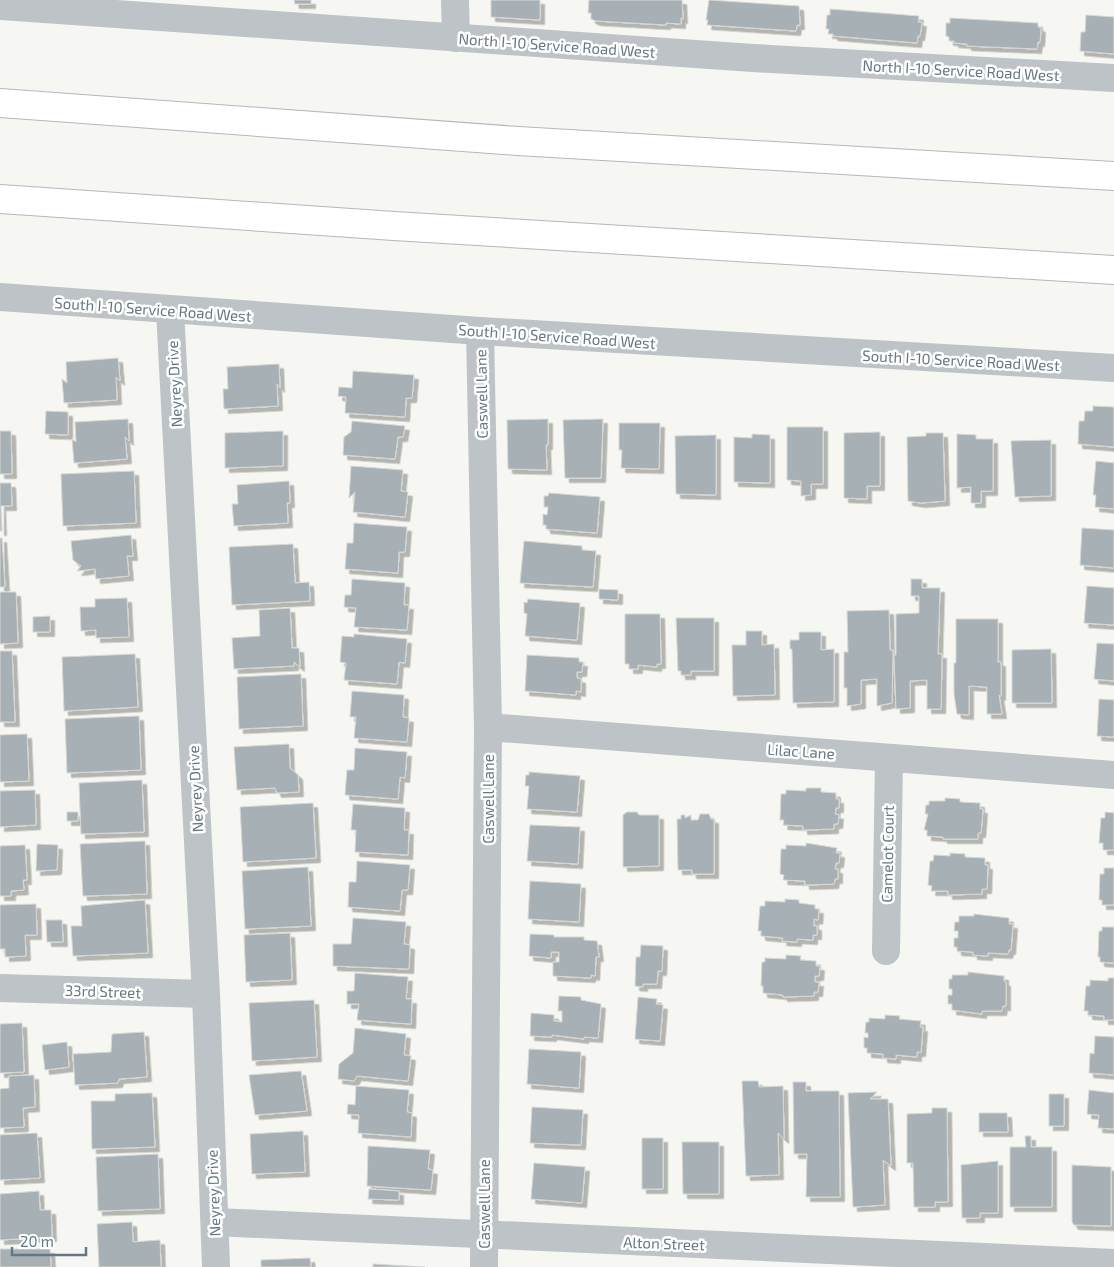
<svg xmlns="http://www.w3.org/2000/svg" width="1114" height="1267" font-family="'Exo 2',sans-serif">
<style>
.building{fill:#a7b1b5;stroke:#d7d7d5;filter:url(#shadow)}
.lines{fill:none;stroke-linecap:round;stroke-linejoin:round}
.highway-casing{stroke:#b4b8bb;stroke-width:30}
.minor{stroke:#bec3c7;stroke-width:28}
.highway{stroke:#fff;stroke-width:28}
.labels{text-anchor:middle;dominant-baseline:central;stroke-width:5;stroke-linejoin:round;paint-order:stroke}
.street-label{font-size:15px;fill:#647884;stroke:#fff}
</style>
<defs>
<filter id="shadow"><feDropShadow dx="4.5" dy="4.5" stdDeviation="0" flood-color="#0004"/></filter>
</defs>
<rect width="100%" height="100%" fill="#f6f6f2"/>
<path class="building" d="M 294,0 L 311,0 L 311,4 L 295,4 Z
M 491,0 L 540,0 L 540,20 L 491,17 Z
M 589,0 L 682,0 L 683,19 L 681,18 L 681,24 L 666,23 L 666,25 L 596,21 L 591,19 L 591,13 L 588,13 Z
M 709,0 L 799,6 L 800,25 L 797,25 L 796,31 L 707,25 L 708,20 L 706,20 Z
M 830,9 L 919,16 L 918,22 L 922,22 L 920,36 L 918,36 L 917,43 L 833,36 L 833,34 L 828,34 L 829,29 L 826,29 L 827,15 L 830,15 Z
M 1086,15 L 1114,17 L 1114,54 L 1080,51 L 1081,32 L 1085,32 Z
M 950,18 L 1038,23 L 1038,27 L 1041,28 L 1040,42 L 1038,42 L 1037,49 L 967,46 L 967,44 L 954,43 L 954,41 L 949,41 L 949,37 L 946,36 L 946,23 L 950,23 Z
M 118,358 L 120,381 L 116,377 L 117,400 L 64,403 L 62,379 L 67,383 L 66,362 Z
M 279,364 L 280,388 L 277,384 L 278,406 L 224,409 L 223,389 L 228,389 L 227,367 Z
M 353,371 L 414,375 L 412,398 L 406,398 L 405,417 L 345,413 L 346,397 L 338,396 L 339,387 L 352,388 Z
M 1093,406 L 1114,407 L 1114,447 L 1078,444 L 1079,421 L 1084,421 L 1085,411 L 1093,411 Z
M 46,411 L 68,412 L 68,435 L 45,434 Z
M 128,419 L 129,441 L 125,437 L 127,459 L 74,463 L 72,439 L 76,442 L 75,422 Z
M 548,419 L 548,445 L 546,445 L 547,470 L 508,469 L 507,420 Z
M 603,419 L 601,478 L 565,478 L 563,420 Z
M 352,421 L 405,426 L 403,437 L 398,437 L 395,459 L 343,455 L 344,437 L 351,432 Z
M 619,423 L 660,423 L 659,469 L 621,468 L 622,450 L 619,450 Z
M 787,427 L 823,427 L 823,484 L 811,484 L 811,495 L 801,496 L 801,481 L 787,480 Z
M 0,431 L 11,431 L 12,474 L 0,474 Z
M 283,431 L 283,466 L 225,468 L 225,433 Z
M 880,432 L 880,486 L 867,486 L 867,499 L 844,498 L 844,433 Z
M 926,433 L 943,433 L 945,501 L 921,503 L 908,501 L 907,437 L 926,436 Z
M 752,434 L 770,435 L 770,483 L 734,482 L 734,437 L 752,438 Z
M 957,434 L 976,435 L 976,439 L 993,439 L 993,491 L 981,491 L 981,503 L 971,503 L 971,487 L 957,488 Z
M 716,435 L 716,495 L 676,494 L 675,436 Z
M 1051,440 L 1051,496 L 1015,497 L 1011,441 Z
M 1096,461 L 1114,463 L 1114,509 L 1095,507 L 1096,495 L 1093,495 Z
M 351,466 L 403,470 L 401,491 L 408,492 L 405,517 L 353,512 L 355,492 L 349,498 Z
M 134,471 L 136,523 L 63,526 L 61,474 Z
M 289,481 L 290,503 L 287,503 L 288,523 L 234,526 L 232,504 L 238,504 L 237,485 Z
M 0,483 L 11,483 L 12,506 L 1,506 L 2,531 L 0,531 Z
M 549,493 L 600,497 L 597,533 L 546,529 L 546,525 L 543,525 L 543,514 L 547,515 L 548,507 L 544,507 L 544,496 L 548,496 Z
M 354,523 L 407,527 L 405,552 L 399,552 L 398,573 L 345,569 L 347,543 L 353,543 Z
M 1082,528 L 1114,530 L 1114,568 L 1080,565 Z
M 131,535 L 133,556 L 127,556 L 129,576 L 96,579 L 95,569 L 77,571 L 81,566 L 73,560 L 71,541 Z
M 0,538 L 2,538 L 5,587 L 0,587 Z
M 524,541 L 582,546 L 582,550 L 596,551 L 593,587 L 520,583 Z
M 293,544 L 295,583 L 309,582 L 310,601 L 232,605 L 229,547 Z
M 352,579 L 405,583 L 404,605 L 409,605 L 407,630 L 354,627 L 356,608 L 344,607 L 345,595 L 351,595 Z
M 911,579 L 922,579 L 922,588 L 940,588 L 938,654 L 942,654 L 941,709 L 927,709 L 927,680 L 910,681 L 910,708 L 896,709 L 894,655 L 896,655 L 896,614 L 919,613 L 919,596 L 911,596 Z
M 1087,586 L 1114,588 L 1114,625 L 1084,623 Z
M 599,589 L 618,590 L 618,600 L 599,599 Z
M 0,592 L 16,592 L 18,643 L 0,644 Z
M 127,598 L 129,637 L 96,638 L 96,630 L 81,631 L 80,607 L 95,607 L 95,599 Z
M 528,599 L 580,603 L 577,640 L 525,636 L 527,614 L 524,613 L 524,602 L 527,603 Z
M 290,608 L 292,648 L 299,648 L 300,667 L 294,662 L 294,666 L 234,669 L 232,638 L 260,636 L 259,610 Z
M 889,610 L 890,650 L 893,650 L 892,703 L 877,706 L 877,679 L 861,680 L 861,704 L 847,706 L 847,688 L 844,688 L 844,652 L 848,652 L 847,611 Z
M 625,614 L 660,614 L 661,664 L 657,664 L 657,667 L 638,665 L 638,669 L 629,669 L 629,664 L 625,664 Z
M 50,616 L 50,632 L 33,632 L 33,617 Z
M 676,618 L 714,618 L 714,671 L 691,671 L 691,675 L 681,675 L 681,671 L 678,671 Z
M 956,619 L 998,619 L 998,662 L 1001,662 L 1001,696 L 999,695 L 1002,714 L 987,714 L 987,687 L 969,686 L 969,715 L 957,714 L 954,694 L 954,663 L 956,663 Z
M 746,631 L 762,631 L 762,645 L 774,644 L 775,695 L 733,696 L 732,645 L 746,645 Z
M 799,632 L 821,632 L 821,650 L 834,649 L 834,702 L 793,703 L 792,649 L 790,649 L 790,640 L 799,640 Z
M 354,634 L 407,639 L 405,663 L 399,662 L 397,684 L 344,680 L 346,663 L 340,662 L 342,636 L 354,637 Z
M 1097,643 L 1114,644 L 1114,681 L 1094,679 Z
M 1051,649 L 1052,703 L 1012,703 L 1012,650 Z
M 0,651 L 12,651 L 15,722 L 0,722 Z
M 135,654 L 138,707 L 64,711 L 62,657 Z
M 527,655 L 579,658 L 579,662 L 583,662 L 582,672 L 577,672 L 577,678 L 581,679 L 581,692 L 576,691 L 576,695 L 525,691 Z
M 301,674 L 303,726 L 239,729 L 237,677 Z
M 352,691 L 404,695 L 403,717 L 409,718 L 407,742 L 354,738 L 356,717 L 350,717 Z
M 1099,699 L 1114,700 L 1114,737 L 1097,736 Z
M 139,716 L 141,770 L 67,773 L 65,719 Z
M 27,734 L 29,781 L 0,782 L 0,735 Z
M 289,744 L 290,768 L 298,775 L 299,792 L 277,793 L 275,788 L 237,790 L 234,747 Z
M 355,748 L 407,752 L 405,778 L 400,777 L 398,799 L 345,795 L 347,770 L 354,770 Z
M 529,772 L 580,776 L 577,812 L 527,809 L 529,786 L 525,786 L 526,775 L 529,775 Z
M 142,780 L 144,832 L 81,834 L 79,783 Z
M 806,788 L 821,788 L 821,792 L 836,793 L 836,799 L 839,799 L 839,808 L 836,808 L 835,814 L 839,815 L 838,824 L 834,824 L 834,829 L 803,830 L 803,826 L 783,825 L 784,820 L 780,820 L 781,794 L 786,794 L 786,790 L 806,791 Z
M 35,790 L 36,825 L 0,827 L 0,791 Z
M 945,798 L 960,799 L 960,802 L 980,803 L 980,809 L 983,809 L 981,833 L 978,833 L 978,839 L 943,839 L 943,837 L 927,836 L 927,830 L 924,830 L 928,814 L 925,814 L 926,805 L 929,805 L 929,801 L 945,801 Z
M 313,803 L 316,858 L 243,862 L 240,807 Z
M 353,804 L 405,808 L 404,830 L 409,830 L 408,855 L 355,852 L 356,830 L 351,830 Z
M 67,812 L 78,812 L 78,821 L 67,821 Z
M 627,812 L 637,812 L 639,815 L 659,815 L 659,866 L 623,867 L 623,815 Z
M 1105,812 L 1114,813 L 1114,850 L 1103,850 L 1103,843 L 1099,843 L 1101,818 L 1105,818 Z
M 700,814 L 709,814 L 711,819 L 714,819 L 714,874 L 692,874 L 692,870 L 678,870 L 677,819 L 681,819 L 681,815 L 685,815 L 685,818 L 691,815 L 691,820 L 698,820 Z
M 530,825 L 580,827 L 578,864 L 527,861 Z
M 145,841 L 147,894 L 83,896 L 80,844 Z
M 806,843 L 837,848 L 836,853 L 840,853 L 839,863 L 836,863 L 835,869 L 838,869 L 838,879 L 835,879 L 834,884 L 805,885 L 805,881 L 783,880 L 784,875 L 780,874 L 781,849 L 786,849 L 786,845 L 806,846 Z
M 37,844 L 58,845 L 57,870 L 36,871 Z
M 25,845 L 27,880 L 23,880 L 24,890 L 11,891 L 11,896 L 0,896 L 0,846 Z
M 950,853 L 965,854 L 965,857 L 985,858 L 985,865 L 988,865 L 987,889 L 982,889 L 982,894 L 948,895 L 948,891 L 931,891 L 932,886 L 928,885 L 930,861 L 933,861 L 934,855 L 950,856 Z
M 357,861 L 410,865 L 408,890 L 402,890 L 400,911 L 348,907 L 349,882 L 356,882 Z
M 308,867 L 311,926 L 245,929 L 242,871 Z
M 1104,868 L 1114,868 L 1114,905 L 1102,905 L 1102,900 L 1099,900 L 1100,874 L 1104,874 Z
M 530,881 L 581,884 L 579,922 L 528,919 Z
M 785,899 L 799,900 L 799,903 L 815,905 L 815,909 L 819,909 L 818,920 L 814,919 L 814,926 L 817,926 L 817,935 L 813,935 L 813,940 L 797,939 L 797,942 L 782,941 L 783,938 L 761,936 L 761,931 L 758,931 L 760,906 L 765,906 L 765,901 L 785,902 Z
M 145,900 L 148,953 L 73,956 L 71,926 L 82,926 L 81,906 Z
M 36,904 L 37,935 L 25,935 L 26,956 L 5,957 L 5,949 L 0,949 L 0,905 Z
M 974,914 L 1009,918 L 1009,924 L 1013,924 L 1011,950 L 1009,950 L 1008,954 L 988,953 L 988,956 L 973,955 L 973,952 L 957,951 L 957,947 L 954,947 L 954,938 L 958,938 L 958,931 L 954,931 L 955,922 L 959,922 L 959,916 L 974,916 Z
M 353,918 L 406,922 L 404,944 L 410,945 L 409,969 L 333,966 L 333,944 L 351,944 Z
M 46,920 L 62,920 L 63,942 L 47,942 Z
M 1102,927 L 1114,927 L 1114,963 L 1100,962 L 1100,957 L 1098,957 L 1099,931 L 1102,931 Z
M 290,933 L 292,980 L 246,982 L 244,935 Z
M 530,934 L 554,935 L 554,937 L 584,937 L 584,940 L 597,941 L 599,957 L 596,957 L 595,976 L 591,975 L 591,978 L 553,976 L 553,962 L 559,962 L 559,952 L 551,952 L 551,958 L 529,956 Z
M 641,945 L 663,946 L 662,971 L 658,971 L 657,984 L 643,984 L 643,987 L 635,986 L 636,957 L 640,957 Z
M 786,955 L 801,956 L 800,960 L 816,961 L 816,966 L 820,966 L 819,976 L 815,976 L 815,982 L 819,982 L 818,992 L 814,992 L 814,996 L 783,997 L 783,995 L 763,993 L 763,986 L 761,986 L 762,962 L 765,962 L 765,958 L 786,959 Z
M 968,972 L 1004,976 L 1004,981 L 1006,982 L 1006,1006 L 1003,1006 L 1002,1011 L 982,1011 L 982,1014 L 952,1010 L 952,1004 L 948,1004 L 948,995 L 952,995 L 952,989 L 949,989 L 949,979 L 952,979 L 952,975 L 968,975 Z
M 355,973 L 408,977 L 406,999 L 412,999 L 411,1024 L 357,1020 L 359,1004 L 347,1004 L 347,991 L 354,991 Z
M 1108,978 L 1114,978 L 1114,1020 L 1104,1020 L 1104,1016 L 1088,1015 L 1088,1011 L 1084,1011 L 1086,986 L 1090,986 L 1090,980 L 1108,981 Z
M 559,996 L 581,997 L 581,1000 L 601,1004 L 598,1038 L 584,1037 L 584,1039 L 552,1035 L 552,1037 L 530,1036 L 531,1013 L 554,1015 L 554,1021 L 562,1022 L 562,1011 L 558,1011 Z
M 638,997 L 657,999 L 656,1004 L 663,1005 L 660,1041 L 635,1039 Z
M 314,1000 L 317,1057 L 252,1061 L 249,1003 Z
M 885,1015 L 900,1016 L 899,1019 L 921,1021 L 920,1027 L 923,1027 L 921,1052 L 917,1052 L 917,1057 L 896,1055 L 896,1059 L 883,1058 L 883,1054 L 867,1053 L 867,1048 L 864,1048 L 864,1037 L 868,1038 L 868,1033 L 865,1033 L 866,1022 L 869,1022 L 869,1018 L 885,1019 Z
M 22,1023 L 24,1072 L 0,1073 L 0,1024 Z
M 355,1028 L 406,1034 L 404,1055 L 411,1056 L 408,1081 L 357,1076 L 354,1081 L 338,1079 L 339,1064 L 353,1053 Z
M 144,1032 L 147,1077 L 119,1079 L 118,1083 L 75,1085 L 73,1054 L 111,1052 L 112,1034 Z
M 1095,1036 L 1114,1037 L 1114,1075 L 1089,1073 L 1090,1053 L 1094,1054 Z
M 67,1042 L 69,1067 L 45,1070 L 42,1045 Z
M 529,1049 L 581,1052 L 579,1088 L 527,1084 Z
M 301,1071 L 307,1111 L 255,1115 L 249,1075 Z
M 34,1075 L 35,1107 L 23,1108 L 24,1127 L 0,1128 L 0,1089 L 9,1088 L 9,1076 Z
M 742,1081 L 758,1081 L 759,1087 L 783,1086 L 784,1139 L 778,1133 L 779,1175 L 746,1176 Z
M 793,1082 L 806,1082 L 806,1091 L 839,1091 L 840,1197 L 806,1197 L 807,1154 L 794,1154 Z
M 356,1086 L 409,1090 L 407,1112 L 412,1113 L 411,1137 L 358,1133 L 359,1115 L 347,1114 L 348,1104 L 355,1105 Z
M 1089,1090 L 1114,1093 L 1114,1129 L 1098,1128 L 1099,1115 L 1087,1114 Z
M 877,1092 L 870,1099 L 888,1099 L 891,1166 L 883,1160 L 885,1205 L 853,1207 L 848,1093 Z
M 152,1093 L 155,1147 L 92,1149 L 91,1101 L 115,1101 L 115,1094 Z
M 1049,1094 L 1064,1094 L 1064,1126 L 1049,1126 Z
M 532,1107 L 583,1110 L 581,1145 L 530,1143 Z
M 932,1108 L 947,1108 L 948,1202 L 935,1202 L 935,1207 L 914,1207 L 913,1163 L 907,1163 L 907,1114 L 932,1113 Z
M 979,1113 L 1007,1113 L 1008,1132 L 979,1132 Z
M 303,1131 L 305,1172 L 252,1174 L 250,1134 Z
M 37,1133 L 40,1178 L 0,1180 L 0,1135 Z
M 1025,1136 L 1031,1136 L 1031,1147 L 1052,1147 L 1052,1207 L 1010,1207 L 1010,1147 L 1026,1147 Z
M 642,1138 L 663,1138 L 663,1189 L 642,1189 Z
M 682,1142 L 719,1142 L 719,1194 L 683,1194 Z
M 368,1146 L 430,1150 L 428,1169 L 433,1170 L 431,1190 L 367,1186 Z
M 158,1154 L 160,1209 L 98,1211 L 96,1157 Z
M 998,1161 L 998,1213 L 980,1213 L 980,1218 L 962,1218 L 961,1165 Z
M 534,1163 L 585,1167 L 582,1203 L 531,1199 Z
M 1072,1165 L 1111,1167 L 1111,1226 L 1074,1225 L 1072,1222 Z
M 369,1189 L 399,1191 L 399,1200 L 368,1199 Z
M 39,1191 L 40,1210 L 51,1210 L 52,1237 L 0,1240 L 0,1194 Z
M 132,1222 L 133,1242 L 160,1240 L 161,1267 L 99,1267 L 97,1224 Z
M 0,1249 L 50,1249 L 51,1267 L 0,1267 Z
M 310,1258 L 311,1267 L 261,1267 L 261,1260 Z
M 373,1264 L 425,1267 L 373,1267 Z"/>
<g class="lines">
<g class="highway-casing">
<path id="highway" d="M 0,103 L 518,141 L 1114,176
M 0,199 L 394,226 L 1114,270"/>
</g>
<path class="minor" d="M 455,0 L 456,38
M 0,6 L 753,58 L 1114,78
M 0,297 L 480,331 L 1114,368
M 170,310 L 206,994 L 216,1267
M 480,331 L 488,727 L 484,1267
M 488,727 L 1114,775
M 886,951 L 889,758
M 0,988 L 206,994
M 215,1222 L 1114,1263"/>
<use href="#highway" class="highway"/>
</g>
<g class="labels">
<g class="street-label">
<text transform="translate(557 45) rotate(4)">North I-10 Service Road West</text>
<text transform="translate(961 70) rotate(3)">North I-10 Service Road West</text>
<text transform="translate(153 309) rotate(4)">South I-10 Service Road West</text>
<text transform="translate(557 336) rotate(4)">South I-10 Service Road West</text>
<text transform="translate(961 360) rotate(3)">South I-10 Service Road West</text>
<text transform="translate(174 384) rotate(-93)">Neyrey Drive</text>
<text transform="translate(481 394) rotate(-91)">Caswell Lane</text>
<text transform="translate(801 751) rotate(4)">Lilac Lane</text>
<text transform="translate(195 789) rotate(-93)">Neyrey Drive</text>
<text transform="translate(488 799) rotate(-90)">Caswell Lane</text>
<text transform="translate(887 854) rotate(-89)">Camelot Court</text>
<text transform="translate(103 991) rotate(2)">33rd Street</text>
<text transform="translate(213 1193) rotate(-92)">Neyrey Drive</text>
<text transform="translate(484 1204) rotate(-90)">Caswell Lane</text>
<text transform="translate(664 1243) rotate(2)">Alton Street</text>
</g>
</g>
<path d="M12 1247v8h74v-8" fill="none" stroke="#647884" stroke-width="2.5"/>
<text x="20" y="1247" font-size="15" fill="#647884" stroke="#ffffff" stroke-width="4" paint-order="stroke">20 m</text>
</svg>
